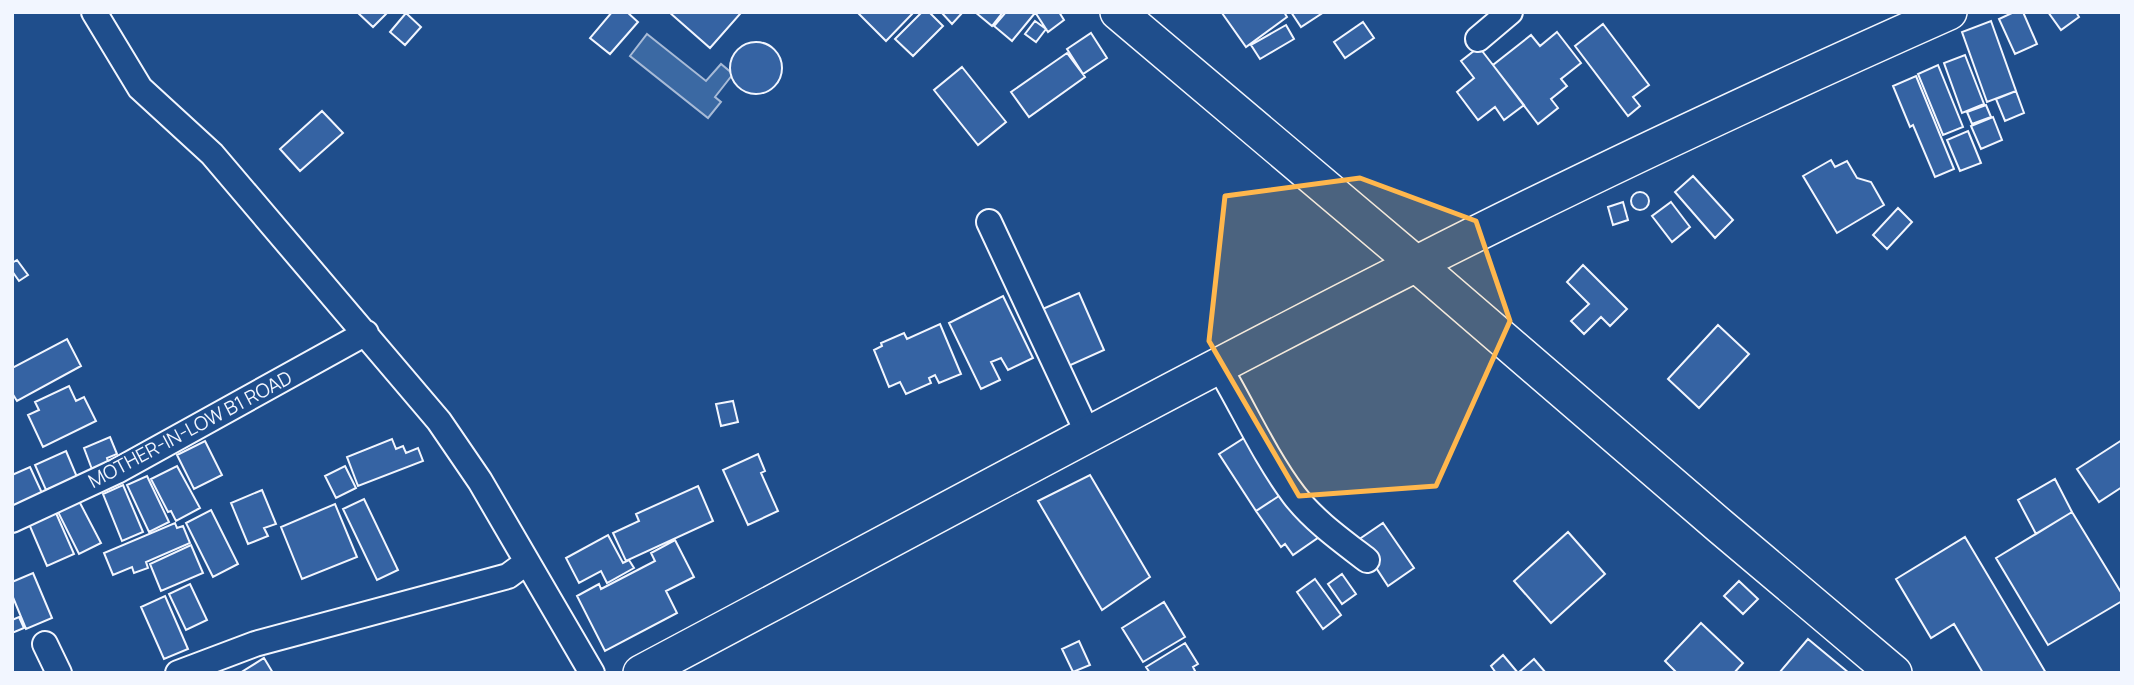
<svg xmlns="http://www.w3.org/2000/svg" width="2134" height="685" font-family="Manrope,sans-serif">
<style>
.water{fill:#3b69a3;stroke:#a8bbd7;stroke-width:2}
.building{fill:#3563a3;stroke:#f2f6ff;stroke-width:2}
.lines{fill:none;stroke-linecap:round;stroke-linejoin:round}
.street-casing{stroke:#f2f6ff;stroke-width:28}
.secondary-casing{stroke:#f2f6ff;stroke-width:38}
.street{stroke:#1f4e8c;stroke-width:24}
.secondary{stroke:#1f4e8c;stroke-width:35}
.marked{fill:#ffb74d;fill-opacity:0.2;stroke:#ffb74d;stroke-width:5;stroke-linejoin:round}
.labels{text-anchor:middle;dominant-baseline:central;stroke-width:5;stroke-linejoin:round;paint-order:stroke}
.street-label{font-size:19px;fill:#f2f6ff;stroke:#1f4e8c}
</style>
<rect width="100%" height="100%" fill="#1f4e8c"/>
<path class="water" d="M 647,34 L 706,81 L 721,64 L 733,74 L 715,97 L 721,102 L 708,118 L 630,56 Z"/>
<path class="building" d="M 357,12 L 388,12 L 373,27 Z
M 612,12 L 627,12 L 638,22 L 610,54 L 590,38 Z
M 669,12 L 737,12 L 740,14 L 710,48 Z
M 857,12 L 914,12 L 886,41 Z
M 922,12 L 929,12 L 943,26 L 913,56 L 895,39 Z
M 941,12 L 963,12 L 952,24 Z
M 975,12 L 1003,12 L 992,26 Z
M 1006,12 L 1033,12 L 1035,13 L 1012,41 L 994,26 Z
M 1035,12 L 1059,12 L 1064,20 L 1048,32 Z
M 1284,12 L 1287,17 L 1246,47 L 1222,13 Z
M 1291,12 L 1324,12 L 1301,27 Z
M 2014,12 L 2023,12 L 2037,44 L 2015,54 L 1999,19 Z
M 2048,12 L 2076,12 L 2079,17 L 2061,30 Z
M 406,13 L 421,27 L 405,45 L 390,32 Z
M 1035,21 L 1046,29 L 1036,42 L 1025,34 Z
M 1991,21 L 2016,91 L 1987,102 L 1962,32 Z
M 1363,22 L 1374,38 L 1345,58 L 1334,42 Z
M 1603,24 L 1649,85 L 1633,97 L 1640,106 L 1628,116 L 1575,46 Z
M 1286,25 L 1294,39 L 1260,59 L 1251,45 Z
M 1557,32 L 1581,63 L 1561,79 L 1567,86 L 1551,99 L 1558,108 L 1538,124 L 1493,65 L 1531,35 L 1540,46 Z
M 1091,33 L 1107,58 L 1083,74 L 1067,49 Z
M730 68a26 26 0 1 1 52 0a26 26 0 1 1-52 0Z
M 1479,47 L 1524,105 L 1504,120 L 1495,107 L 1478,120 L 1457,92 L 1474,78 L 1461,61 Z
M 1067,53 L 1085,77 L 1029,117 L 1011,92 Z
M 1965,55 L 1984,104 L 1962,113 L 1944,63 Z
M 1938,65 L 1963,127 L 1943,135 L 1918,74 Z
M 962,67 L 1006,122 L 978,145 L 934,90 Z
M 1916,76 L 1954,169 L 1935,177 L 1913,125 L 1910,127 L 1893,86 Z
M 2016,91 L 2024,113 L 2005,121 L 1996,99 Z
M 1986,105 L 1991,117 L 1972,124 L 1967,112 Z
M 322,111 L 343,133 L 300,171 L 280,149 Z
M 1993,117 L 2002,140 L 1981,149 L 1971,126 Z
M 1968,131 L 1981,163 L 1960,171 L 1947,140 Z
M 1831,160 L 1835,167 L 1847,161 L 1857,178 L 1871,182 L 1884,205 L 1837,233 L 1803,176 Z
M 1693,176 L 1733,220 L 1715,238 L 1675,192 Z
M1631 201a9 9 0 1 1 18 0a9 9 0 1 1-18 0Z
M 1623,202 L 1628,220 L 1613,225 L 1608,207 Z
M 1671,202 L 1690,227 L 1672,242 L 1652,216 Z
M 1898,208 L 1912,222 L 1887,249 L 1873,235 Z
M 17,260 L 28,275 L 19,281 L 12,271 L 12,263 Z
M 1583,265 L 1627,309 L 1610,326 L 1601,317 L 1584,334 L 1571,321 L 1589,304 L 1567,282 Z
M 1079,293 L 1104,350 L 1064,368 L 1038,311 Z
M 1003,296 L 1033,358 L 1008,370 L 1001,358 L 991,362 L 1000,380 L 981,389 L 949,323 Z
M 940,324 L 961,374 L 939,383 L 935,375 L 929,378 L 931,383 L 906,394 L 900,382 L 889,387 L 874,350 L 882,346 L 881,343 L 904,333 L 907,339 Z
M 1718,325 L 1749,354 L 1699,408 L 1668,379 Z
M 67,339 L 81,366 L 17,401 L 12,393 L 12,368 Z
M 69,386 L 76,401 L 84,397 L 96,421 L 43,447 L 28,415 L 39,410 L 35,402 Z
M 733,401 L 738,422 L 721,426 L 716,404 Z
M 1252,433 L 1285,492 L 1256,511 L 1219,454 Z
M 110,437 L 117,454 L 107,458 L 109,465 L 93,472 L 84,448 Z
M 392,439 L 396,449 L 403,446 L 406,453 L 418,448 L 423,461 L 358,486 L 347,457 Z
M 2122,440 L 2122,487 L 2099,502 L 2077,469 Z
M 205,441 L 222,475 L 194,489 L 177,455 Z
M 66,451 L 77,477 L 46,490 L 35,465 Z
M 758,454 L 765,471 L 761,473 L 778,511 L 748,525 L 723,470 Z
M 177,466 L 200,508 L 176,521 L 171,511 L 168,512 L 151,479 Z
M 345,466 L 356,488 L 336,498 L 325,476 Z
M 30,467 L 42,493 L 12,507 L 12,475 Z
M 1090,475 L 1150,577 L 1102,610 L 1038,501 Z
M 147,476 L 169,522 L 149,532 L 127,485 Z
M 2055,479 L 2072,512 L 2036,534 L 2018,500 Z
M 123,485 L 143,532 L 122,541 L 103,494 Z
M 698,486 L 713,521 L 626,561 L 613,533 L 639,521 L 636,514 Z
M 262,490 L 276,524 L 264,528 L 268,536 L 248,544 L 231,503 Z
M 1285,492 L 1322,535 L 1293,555 L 1285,544 L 1281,547 L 1256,511 Z
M 364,499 L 398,570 L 377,580 L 343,509 Z
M 79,501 L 101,543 L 79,554 L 58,512 Z
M 335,504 L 357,557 L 302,579 L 281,527 Z
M 211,510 L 238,564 L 213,577 L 186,523 Z
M 2072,512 L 2122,594 L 2122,601 L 2048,645 L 1996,558 Z
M 56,513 L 74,554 L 47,566 L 29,524 Z
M 175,523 L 177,528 L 183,526 L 190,543 L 146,562 L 148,568 L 134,573 L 132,567 L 113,575 L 104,553 Z
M 1383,523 L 1414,568 L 1388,586 L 1358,540 Z
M 1568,532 L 1605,574 L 1551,623 L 1514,581 Z
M 608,535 L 623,563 L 629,560 L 634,568 L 607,583 L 601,571 L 579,583 L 566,558 Z
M 1965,537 L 2046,673 L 1983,673 L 1954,624 L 1931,638 L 1896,579 Z
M 675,540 L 694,577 L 666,591 L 677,613 L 605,651 L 577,596 L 599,584 L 601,589 L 655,561 L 651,553 Z
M 191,545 L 203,573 L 161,591 L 150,564 Z
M 33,573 L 52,618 L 26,629 L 12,595 L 12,582 Z
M 1342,574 L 1356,594 L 1342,604 L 1328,584 Z
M 1315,579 L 1341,615 L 1323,629 L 1297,592 Z
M 1739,581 L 1758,599 L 1743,614 L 1724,596 Z
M 190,584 L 207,620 L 186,630 L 169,594 Z
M 165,596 L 188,649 L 164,659 L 141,607 Z
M 1164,602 L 1185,637 L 1143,662 L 1122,628 Z
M 19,617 L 24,628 L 12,633 L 12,620 Z
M 1701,623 L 1743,663 L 1734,673 L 1677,673 L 1665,661 Z
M 1808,639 L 1849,673 L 1779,673 Z
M 1079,641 L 1090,665 L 1073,672 L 1062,649 Z
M 1185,643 L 1198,664 L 1193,667 L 1196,673 L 1150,673 L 1146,667 Z
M 1503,655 L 1518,673 L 1534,659 L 1546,673 L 1496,673 L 1491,666 Z
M 264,658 L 273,673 L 240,673 Z"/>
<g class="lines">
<g class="street-casing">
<path id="street" d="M 94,12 L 140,88 L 212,154 L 439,421 L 480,481 L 592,673
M 1478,39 L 1510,12
M 989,222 L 1088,434
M 1219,367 C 1244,409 1264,455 1294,495 C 1313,520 1341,540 1367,560
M 12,520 L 117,471 L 366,333
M 45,644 L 59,673
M 178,673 L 255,644 L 508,576 L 527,562"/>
</g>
<g class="secondary-casing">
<path id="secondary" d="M 1118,12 L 1416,264 L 1720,526 L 1894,673
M 641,673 C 899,536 1156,396 1416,264 C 1591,175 1769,92 1949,12"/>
</g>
<use href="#street" class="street"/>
<use href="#secondary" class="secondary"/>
</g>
<path class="marked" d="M 1360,178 L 1476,221 L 1510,321 L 1436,486 L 1299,496 L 1209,341 L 1225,196 Z"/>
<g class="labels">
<g class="street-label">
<text transform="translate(190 429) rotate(-28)">MOTHER-IN-LOW B1 ROAD</text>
</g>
</g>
<rect width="2134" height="685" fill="none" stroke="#f2f6ff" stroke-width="28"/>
</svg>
